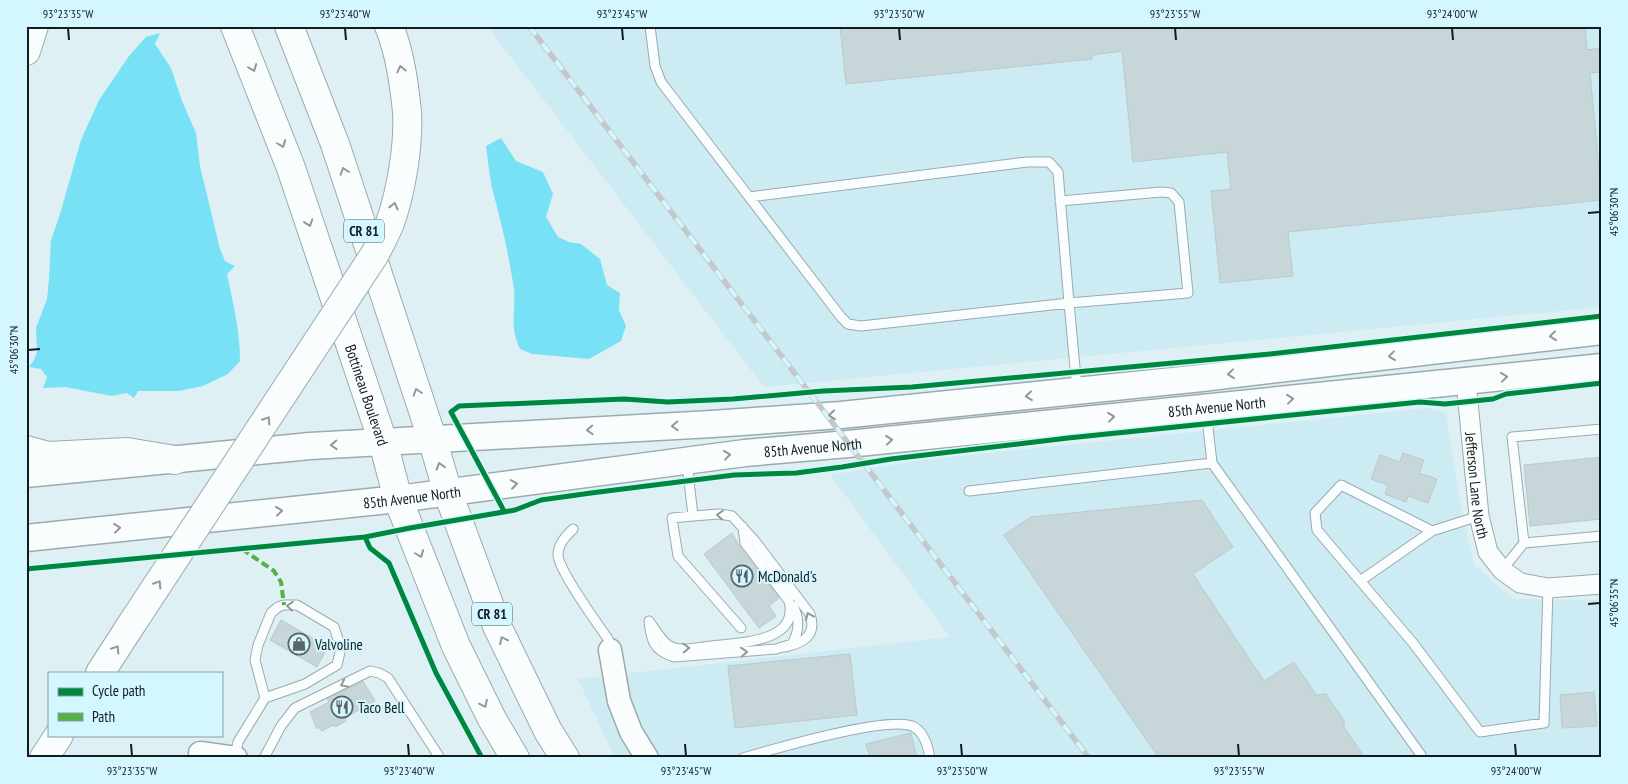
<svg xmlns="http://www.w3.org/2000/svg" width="1628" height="784" font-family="'PT Sans Narrow',sans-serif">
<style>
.built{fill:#ccebf3}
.water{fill:#78e1f5}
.building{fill:#c7d6d9;stroke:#bac9cc}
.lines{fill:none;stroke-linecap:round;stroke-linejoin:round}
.service-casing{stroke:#9baaad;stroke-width:11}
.minor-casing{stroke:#9baaad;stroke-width:21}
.tertiary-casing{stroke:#9baaad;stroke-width:25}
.secondary-casing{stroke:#9baaad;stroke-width:29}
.trunk-casing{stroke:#9baaad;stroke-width:30}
.motorway-casing{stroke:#9baaad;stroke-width:30}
.service{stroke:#fafdfd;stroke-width:9}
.minor{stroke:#fafdfd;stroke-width:19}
.tertiary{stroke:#fafdfd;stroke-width:22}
.secondary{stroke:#fafdfd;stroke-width:26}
.trunk{stroke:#fafdfd;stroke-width:28}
.motorway{stroke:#fafdfd;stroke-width:28}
.rail-casing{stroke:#c3c8ca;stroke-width:5.5}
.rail{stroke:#d4f6fe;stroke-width:4;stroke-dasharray:11;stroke-linecap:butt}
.motorway-bridge-casing{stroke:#9baaad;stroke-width:30;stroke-linecap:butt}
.motorway-bridge{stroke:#fafdfd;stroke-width:28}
.quiet{stroke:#54b145;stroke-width:4;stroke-dasharray:8 4;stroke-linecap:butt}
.cycleway-casing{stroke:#d4f6fe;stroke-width:8}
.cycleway{stroke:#00873e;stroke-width:5}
.oneway{stroke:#919899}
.ticks{fill:none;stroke:#101c1f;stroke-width:2}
.labels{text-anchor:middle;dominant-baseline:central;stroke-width:4;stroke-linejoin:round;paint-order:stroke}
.shield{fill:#d4f6fe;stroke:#4b5d62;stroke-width:1}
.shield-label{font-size:14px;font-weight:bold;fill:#101c1f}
.street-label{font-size:15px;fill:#101c1f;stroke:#d4f6fe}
.poi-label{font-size:15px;fill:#101c1f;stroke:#d4f6fe;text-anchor:start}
.neatline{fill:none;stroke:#101c1f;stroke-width:2}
.ticks-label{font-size:12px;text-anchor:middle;fill:#101c1f}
</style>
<rect width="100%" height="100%" fill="#def0f4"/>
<path class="built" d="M 487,26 L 1602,26 L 1602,307 L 764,387 Z
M 1428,408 L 1446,413 L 1458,493 L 1474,565 L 1513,599 L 1602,600 L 1602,758 L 615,758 L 578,679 L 950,637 L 830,475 L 922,460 Z"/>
<path class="water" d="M 160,33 L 155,44 L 171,68 L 182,101 L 196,133 L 200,166 L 220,249 L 225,261 L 235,266 L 227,274 C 233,303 240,331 240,361 L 228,374 L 203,386 L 179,391 L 138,391 L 134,398 L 127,393 L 112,396 L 65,387 L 43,388 L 47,377 L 41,369 L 29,367 L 34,360 L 37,352 L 36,328 L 47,299 L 49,279 L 51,240 L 60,214 L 81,140 L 99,100 L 129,56 L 146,37 Z
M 501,138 L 516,161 L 543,172 L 553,194 L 546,217 L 558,237 L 569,242 L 581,244 L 600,259 L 607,285 L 620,293 L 619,310 L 626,326 L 621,341 L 589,359 L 532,354 L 520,349 C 509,327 516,312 514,289 C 509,255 501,221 492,188 C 489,174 488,159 486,146 Z"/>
<path class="building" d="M 840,26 L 1585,26 L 1587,50 L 1602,48 L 1602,72 L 1590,73 L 1602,200 L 1288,232 L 1293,276 L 1220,283 L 1211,191 L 1231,189 L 1227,152 L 1133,162 L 1122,51 L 1092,55 L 1092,59 L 846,84 Z
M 1403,453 L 1424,460 L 1419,473 L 1437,479 L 1428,503 L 1408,496 L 1406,502 L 1385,494 L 1388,485 L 1371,479 L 1380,455 L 1400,462 Z
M 1602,457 L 1602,519 L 1530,526 L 1524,465 Z
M 1202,500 L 1233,547 L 1193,574 L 1264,681 L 1294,662 L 1316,695 L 1326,694 L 1344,721 L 1344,727 L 1365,758 L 1159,758 L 1004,535 L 1031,517 Z
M 732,533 L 740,547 L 779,598 L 769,606 L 776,616 L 759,628 L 704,554 Z
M 281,620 L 328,647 L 317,667 L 270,640 Z
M 850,654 L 857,715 L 735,728 L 728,666 Z
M 363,681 L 375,701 L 345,718 L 346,721 L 335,727 L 333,725 L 322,731 L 319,727 L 317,729 L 310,712 L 329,702 L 327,699 Z
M 1594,692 L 1597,726 L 1562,728 L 1560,695 Z
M 911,733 L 917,758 L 870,758 L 866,744 Z"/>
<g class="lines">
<g class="service-casing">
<path id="service" d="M 650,26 L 655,66 L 661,82 L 841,317 L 848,324 L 861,326 L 1069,303 L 1077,389
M 749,197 L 1027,162 L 1049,162 L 1058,172 L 1069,303 L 1188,293 L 1179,202 L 1171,193 L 1161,192 L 1060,201
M 1206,410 L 1212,463 L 1421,755 L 1418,758
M 1602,429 L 1512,437 L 1524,543 L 1602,536
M 687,463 L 693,516 L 672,518 L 678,556 L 741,628
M 969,491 L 1212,463
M 693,516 L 719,514 L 732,516 L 755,541 L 810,614 C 817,635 804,643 785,647
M 1479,516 L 1432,531 L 1341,485 L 1315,513 L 1317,530 L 1413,643 L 1480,732 L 1544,723 L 1548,588
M 573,529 C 566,536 558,544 558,555 C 559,571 597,623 608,639 L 610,649
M 1502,570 L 1524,543
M 1360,581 L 1432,531
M 649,621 C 655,629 661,640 668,645 C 679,653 699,647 711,646 C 737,643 800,643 789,601 L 745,543 L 743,527
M 649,621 C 651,641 654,651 674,657 L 776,649 L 792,644 C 799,632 800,618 793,606
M 235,757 L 238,742 L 265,698 L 305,684 L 337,665 L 341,648 L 334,627 L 297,605 L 284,605 L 278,607 L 271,613 L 258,645 L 255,660 L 265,698
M 264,758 L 281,726 L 295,708 L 370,671 L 379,673 L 388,678 L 440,758
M 743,758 C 774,749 885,716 912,726 C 924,731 928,746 930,758"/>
</g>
<g class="minor-casing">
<g id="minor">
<path id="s1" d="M 1466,381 L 1479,516 L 1488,552 L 1502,570 L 1520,583 L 1548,588 L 1602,584"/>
</g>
</g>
<g class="tertiary-casing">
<path id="tertiary" d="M 610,650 L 619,701 L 631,732 L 647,758
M 200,753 L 236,758"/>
</g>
<g class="secondary-casing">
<g id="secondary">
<path d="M 26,474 L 310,446 L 712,424 L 841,415 L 1202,378 L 1602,331"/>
<path id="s2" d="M 26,538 L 398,499 L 745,453 L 848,444 L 1602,367"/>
</g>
</g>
<g class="trunk-casing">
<g id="trunk">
<path id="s3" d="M 235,26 L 291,168 L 383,442 L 398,499 L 456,646 L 492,719 L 515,758"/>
<path d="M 289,26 L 335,144 L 432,438 L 448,493 L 497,626 L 548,731 L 565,758"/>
</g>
</g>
<g class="motorway-casing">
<path id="motorway" d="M 389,26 C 400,53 404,83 407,112
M 26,51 L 34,26
M 26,450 L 48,456 L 127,452 L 175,460
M 100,673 L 131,625
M 44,758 L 59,735"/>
</g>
<use href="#service" class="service"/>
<use href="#minor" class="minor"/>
<use href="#tertiary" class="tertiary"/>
<use href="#secondary" class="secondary"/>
<use href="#trunk" class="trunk"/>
<use href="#motorway" class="motorway"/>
<g class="rail-casing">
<path id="rail" d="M 529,26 L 1089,758"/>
</g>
<use href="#rail" class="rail"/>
<g class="motorway-bridge-casing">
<path id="motorway-bridge" d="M 131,625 L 375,254 C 380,244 386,233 390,223 C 401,192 409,145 407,112"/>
</g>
<use href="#motorway-bridge" class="motorway-bridge"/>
<path class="quiet" d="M 242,549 L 274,571 L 281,582 L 284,605"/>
<g class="cycleway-casing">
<path id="cycleway" d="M 504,511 L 451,412 L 459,406 L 624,399 L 668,402 L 733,399 L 823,391 L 912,387 L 1270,354 L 1602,316
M 365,537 L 370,548 L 389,563 L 436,673 L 482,758
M 26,569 L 365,537 L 410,528 L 515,510 L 541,500 L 591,493 L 734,475 L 796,473 L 842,467 L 891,459 L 1068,438 L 1420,402 L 1445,404 L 1493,399 L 1506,394 L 1602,383"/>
</g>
<use href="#cycleway" class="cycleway"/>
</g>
<defs><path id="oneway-chevron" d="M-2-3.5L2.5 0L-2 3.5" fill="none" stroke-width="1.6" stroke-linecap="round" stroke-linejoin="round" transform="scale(1.25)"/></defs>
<g class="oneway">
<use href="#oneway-chevron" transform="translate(253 68) rotate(69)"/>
<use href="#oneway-chevron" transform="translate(401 69) rotate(-103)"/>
<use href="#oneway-chevron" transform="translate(282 144) rotate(69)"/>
<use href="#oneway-chevron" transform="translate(344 171) rotate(-108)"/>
<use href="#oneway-chevron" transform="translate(394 206) rotate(-76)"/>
<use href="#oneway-chevron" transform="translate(309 223) rotate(71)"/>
<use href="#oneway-chevron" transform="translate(1553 336) rotate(174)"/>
<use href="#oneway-chevron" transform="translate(1392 356) rotate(173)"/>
<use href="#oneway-chevron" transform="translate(1231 374) rotate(174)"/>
<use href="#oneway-chevron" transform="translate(1504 377) rotate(-6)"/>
<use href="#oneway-chevron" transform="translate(417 392) rotate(-108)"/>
<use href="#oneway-chevron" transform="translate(1029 396) rotate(174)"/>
<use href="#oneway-chevron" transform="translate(1290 399) rotate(-6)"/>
<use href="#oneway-chevron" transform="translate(832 415) rotate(175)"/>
<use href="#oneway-chevron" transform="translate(1111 417) rotate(-6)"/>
<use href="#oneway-chevron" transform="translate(267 420) rotate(-57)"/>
<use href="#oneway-chevron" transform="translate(675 426) rotate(177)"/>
<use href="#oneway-chevron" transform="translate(590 430) rotate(177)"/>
<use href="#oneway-chevron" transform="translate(889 440) rotate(-6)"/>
<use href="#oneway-chevron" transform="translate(334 445) rotate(177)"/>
<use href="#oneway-chevron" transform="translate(727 455) rotate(-7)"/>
<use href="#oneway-chevron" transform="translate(440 466) rotate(-107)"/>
<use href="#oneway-chevron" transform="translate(514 484) rotate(-8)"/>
<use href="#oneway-chevron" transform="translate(279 511) rotate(-6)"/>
<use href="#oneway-chevron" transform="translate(720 515) rotate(-176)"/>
<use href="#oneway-chevron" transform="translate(117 528) rotate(-6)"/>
<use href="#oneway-chevron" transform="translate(420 554) rotate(69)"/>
<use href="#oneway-chevron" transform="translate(158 584) rotate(-57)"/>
<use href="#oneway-chevron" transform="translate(290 606) rotate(-176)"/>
<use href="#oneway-chevron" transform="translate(809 616) rotate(-113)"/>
<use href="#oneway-chevron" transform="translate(503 640) rotate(-116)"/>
<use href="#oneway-chevron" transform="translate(686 648) rotate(-2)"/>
<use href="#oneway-chevron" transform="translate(116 649) rotate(-57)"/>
<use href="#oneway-chevron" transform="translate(744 652) rotate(-5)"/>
<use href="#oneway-chevron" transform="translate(344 684) rotate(154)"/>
<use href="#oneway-chevron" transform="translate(484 704) rotate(64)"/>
</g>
<path class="ticks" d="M 68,28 L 69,40M 345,28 L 346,40M 622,28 L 623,40M 899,28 L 900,40M 1175,28 L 1176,40M 1452,28 L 1453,40M 1588,213 L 1600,212M 28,350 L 40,349M 1588,604 L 1600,603M 131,744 L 132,756M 408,744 L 409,756M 685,744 L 686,756M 961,744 L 962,756M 1238,744 L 1239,756M 1515,744 L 1516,756"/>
<defs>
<g id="restaurant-ring" transform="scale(1.125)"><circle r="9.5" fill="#d4f6fe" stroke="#58666a" stroke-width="1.5"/><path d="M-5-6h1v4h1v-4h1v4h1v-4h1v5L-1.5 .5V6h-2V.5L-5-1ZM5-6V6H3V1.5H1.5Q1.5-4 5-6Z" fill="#58666a"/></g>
<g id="shop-ring" transform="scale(1.125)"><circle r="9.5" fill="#d4f6fe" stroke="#58666a" stroke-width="1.5"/><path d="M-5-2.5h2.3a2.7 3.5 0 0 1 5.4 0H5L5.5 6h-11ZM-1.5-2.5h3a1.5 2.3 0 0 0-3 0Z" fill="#58666a"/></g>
</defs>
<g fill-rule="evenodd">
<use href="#restaurant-ring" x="742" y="576"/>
<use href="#shop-ring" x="299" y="644"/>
<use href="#restaurant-ring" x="342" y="707"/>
</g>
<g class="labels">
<g class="shield">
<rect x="344" y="219.5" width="40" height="23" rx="4"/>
<rect x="472" y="602.5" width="40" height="23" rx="4"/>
</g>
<g class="shield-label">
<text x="364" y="231">CR 81</text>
<text x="492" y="614">CR 81</text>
</g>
<g class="street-label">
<text stroke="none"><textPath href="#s3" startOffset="392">Bottineau Boulevard</textPath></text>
<text stroke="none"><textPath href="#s2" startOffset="1198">85th Avenue North</textPath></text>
<text stroke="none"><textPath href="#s2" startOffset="792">85th Avenue North</textPath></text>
<text stroke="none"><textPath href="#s1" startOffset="105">Jefferson Lane North</textPath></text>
<text stroke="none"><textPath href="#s2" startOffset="388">85th Avenue North</textPath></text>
</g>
<g class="poi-label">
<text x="758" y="576">McDonald's</text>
<text x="315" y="644">Valvoline</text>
<text x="358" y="707">Taco Bell</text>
</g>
</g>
<rect width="1628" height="784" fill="none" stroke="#d4f6fe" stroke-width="55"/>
<rect x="48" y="672" width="175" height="65" fill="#d4f6fe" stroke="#869fa5"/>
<rect x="58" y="688" width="25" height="8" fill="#00873e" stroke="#869fa5"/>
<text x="92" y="696" font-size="15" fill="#101c1f">Cycle path</text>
<rect x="58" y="713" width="25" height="8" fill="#54b145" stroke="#869fa5"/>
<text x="92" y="722" font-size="15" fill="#101c1f">Path</text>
<rect x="28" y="28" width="1572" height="728" class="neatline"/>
<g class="ticks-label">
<text x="68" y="18">93°23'35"W</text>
<text x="345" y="18">93°23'40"W</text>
<text x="622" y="18">93°23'45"W</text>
<text x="899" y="18">93°23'50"W</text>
<text x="1175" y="18">93°23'55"W</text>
<text x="1452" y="18">93°24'00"W</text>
<text transform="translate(1614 212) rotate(-90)" y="4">45°06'30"N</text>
<text transform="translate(14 350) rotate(-90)" y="4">45°06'30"N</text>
<text transform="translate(1614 603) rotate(-90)" y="4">45°06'35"N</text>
<text x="132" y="775">93°23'35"W</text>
<text x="409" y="775">93°23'40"W</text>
<text x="686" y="775">93°23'45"W</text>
<text x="962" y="775">93°23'50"W</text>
<text x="1239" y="775">93°23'55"W</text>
<text x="1516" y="775">93°24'00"W</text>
</g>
</svg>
